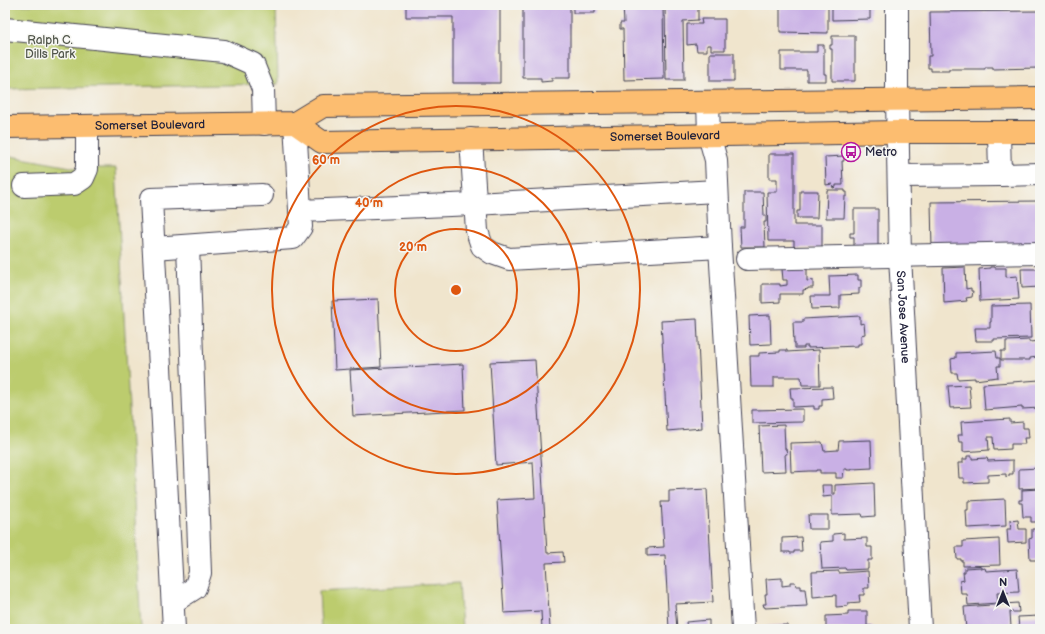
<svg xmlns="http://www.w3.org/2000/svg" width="1045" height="634" font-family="'Balsamiq Sans',sans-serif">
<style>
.green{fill:#bccc6e;stroke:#6f7754}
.building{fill:#c9b0e5}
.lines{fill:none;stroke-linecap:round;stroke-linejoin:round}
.minor-casing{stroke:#413f51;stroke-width:24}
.major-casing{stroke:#413f51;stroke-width:24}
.minor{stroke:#fff;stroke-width:22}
.major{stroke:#fcbd6f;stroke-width:22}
.ring{fill:none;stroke:#de560e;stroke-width:2}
.labels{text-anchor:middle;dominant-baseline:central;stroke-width:3;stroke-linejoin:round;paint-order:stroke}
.park-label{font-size:12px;fill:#50554a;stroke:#f6f6f2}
.street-label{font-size:12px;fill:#22223b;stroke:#f6f6f2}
.poi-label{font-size:12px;fill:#22223b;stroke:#f6f6f2;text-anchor:start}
.centre{fill:#de560e;stroke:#f6f6f2;stroke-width:2}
.ring-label{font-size:12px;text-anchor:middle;font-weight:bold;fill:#de560e;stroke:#f6f6f2;stroke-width:3;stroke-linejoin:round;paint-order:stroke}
</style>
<rect width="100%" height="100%" fill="#f6f6f2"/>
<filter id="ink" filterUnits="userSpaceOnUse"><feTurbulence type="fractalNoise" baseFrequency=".025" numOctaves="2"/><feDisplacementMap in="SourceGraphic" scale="8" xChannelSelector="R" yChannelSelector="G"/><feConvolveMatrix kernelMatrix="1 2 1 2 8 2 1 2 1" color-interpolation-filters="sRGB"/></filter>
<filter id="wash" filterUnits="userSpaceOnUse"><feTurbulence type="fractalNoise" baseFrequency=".012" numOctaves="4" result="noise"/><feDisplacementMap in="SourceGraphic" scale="16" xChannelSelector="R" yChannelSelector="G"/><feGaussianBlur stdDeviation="0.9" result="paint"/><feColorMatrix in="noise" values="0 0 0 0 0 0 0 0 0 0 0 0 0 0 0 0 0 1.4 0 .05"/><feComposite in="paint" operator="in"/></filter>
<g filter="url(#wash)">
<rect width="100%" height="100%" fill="#f0e5cd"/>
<path class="green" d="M 5,5 L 276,5 L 278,84 L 5,89 Z
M 5,155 L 76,168 L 116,168 L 141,629 L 5,629 Z
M 459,583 L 462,629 L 321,629 L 319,591 Z"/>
<g id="blocks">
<path class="building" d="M 406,5 L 500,5 L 500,83 L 453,83 L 453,17 L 406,17 Z
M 523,5 L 570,5 L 570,78 L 552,78 L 552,81 L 541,82 L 541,78 L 523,78 Z
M 573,5 L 595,5 L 595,13 L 573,13 Z
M 623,5 L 663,5 L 664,79 L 624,80 L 623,29 L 620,29 L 620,23 L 624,23 Z
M 665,5 L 698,5 L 698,20 L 683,21 L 684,80 L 666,80 Z
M 780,5 L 828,5 L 828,33 L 780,32 Z
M 832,5 L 870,5 L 870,19 L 832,20 Z
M 1040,11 L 1040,68 L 993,69 L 993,67 L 985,67 L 985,69 L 949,69 L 949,71 L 931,71 L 931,68 L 928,68 L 928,56 L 931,56 L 930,12 Z
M 701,19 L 725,19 L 725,50 L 711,50 L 711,45 L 707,45 L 707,51 L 697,51 L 696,44 L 687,45 L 687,24 L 702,24 Z
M 832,36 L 855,36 L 855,81 L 832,81 L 832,49 L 830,49 L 830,45 L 832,45 Z
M 817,45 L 824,45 L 824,74 L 826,74 L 826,81 L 807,81 L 807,70 L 781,70 L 781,52 L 817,52 Z
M 710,53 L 734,53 L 734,81 L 710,81 Z
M 769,154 L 794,154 L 794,225 L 822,225 L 822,248 L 794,248 L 794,241 L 768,241 L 767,192 L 777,192 L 777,179 L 769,179 Z
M 844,156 L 844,161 L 842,161 L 843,185 L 836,185 L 836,187 L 833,188 L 832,184 L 826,185 L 825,157 Z
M 827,190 L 845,190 L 845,192 L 847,192 L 847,196 L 845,196 L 844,218 L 826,218 Z
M 800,191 L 818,191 L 817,218 L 797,218 L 797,211 L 800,211 Z
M 744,192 L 763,192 L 764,216 L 766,216 L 766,222 L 764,222 L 765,247 L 741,247 L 740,227 L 744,227 Z
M 5,200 L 6,200 L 8,236 L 5,236 Z
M 1040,201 L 1040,246 L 932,249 L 931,202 Z
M 854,209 L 878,209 L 878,246 L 854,247 L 854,237 L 850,237 L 850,233 L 854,233 Z
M 965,267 L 966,289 L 971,288 L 971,291 L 973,291 L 972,297 L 966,298 L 967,301 L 944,303 L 943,268 Z
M 990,267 L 995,267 L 995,268 L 1006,268 L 1006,277 L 1017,276 L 1019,299 L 980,301 L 979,269 L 990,268 Z
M 807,268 L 807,281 L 813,280 L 813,288 L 808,288 L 808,289 L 803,290 L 803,294 L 780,294 L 780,302 L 762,303 L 762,284 L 780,284 L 780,286 L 787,285 L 787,280 L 783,280 L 782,269 Z
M 1021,269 L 1040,269 L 1040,287 L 1022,288 Z
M 858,275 L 858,280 L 861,280 L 861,288 L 859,288 L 859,294 L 840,295 L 840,308 L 812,309 L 811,296 L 830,296 L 829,276 Z
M 378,299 L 381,367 L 335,370 L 332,301 Z
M 1030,305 L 1031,338 L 994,339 L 994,341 L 976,341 L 975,328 L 990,328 L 990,322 L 991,322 L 991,306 Z
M 770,315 L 771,344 L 750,345 L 749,316 Z
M 860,316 L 860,324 L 864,323 L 865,334 L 861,335 L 861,344 L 858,344 L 858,346 L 808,348 L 808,346 L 804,346 L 804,348 L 795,348 L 795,343 L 794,343 L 793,322 L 803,322 L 803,319 Z
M 697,319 L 702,428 L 667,431 L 661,321 Z
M 1029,340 L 1029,342 L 1040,341 L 1040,351 L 1037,351 L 1037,357 L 1030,358 L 1030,360 L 1001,360 L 1001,351 L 1006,351 L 1006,341 Z
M 780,350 L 787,350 L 787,352 L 819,350 L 820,385 L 802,385 L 801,377 L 774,377 L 774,387 L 751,387 L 750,356 L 759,356 L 759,353 L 780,352 Z
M 996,351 L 997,358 L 1000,358 L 1000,366 L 997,366 L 998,377 L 975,380 L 975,378 L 958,379 L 957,373 L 952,373 L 951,359 L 956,358 L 956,353 Z
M 535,360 L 547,553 L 563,552 L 564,562 L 546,563 L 550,629 L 542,629 L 541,611 L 504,613 L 497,500 L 535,498 L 533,462 L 496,465 L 490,362 Z
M 463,364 L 465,410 L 353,416 L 350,370 Z
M 1040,380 L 1040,408 L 1022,409 L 1022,407 L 985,410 L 983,384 Z
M 969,385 L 971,407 L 950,408 L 948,386 Z
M 832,387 L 833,398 L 822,399 L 822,406 L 819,406 L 819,409 L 814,409 L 814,406 L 793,407 L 793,398 L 791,398 L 790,388 Z
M 803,409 L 803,422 L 752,423 L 752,410 Z
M 1010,419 L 1010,423 L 1023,422 L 1023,428 L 1028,428 L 1029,438 L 1024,438 L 1025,444 L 1011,444 L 1011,449 L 994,450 L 993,437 L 988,437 L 989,450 L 963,452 L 963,442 L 959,442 L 958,435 L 962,435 L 961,422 Z
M 784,425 L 785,449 L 786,449 L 787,454 L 785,454 L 786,471 L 761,472 L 759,426 Z
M 871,440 L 872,468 L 852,469 L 852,470 L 847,470 L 847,469 L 844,469 L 843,478 L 836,478 L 836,473 L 820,473 L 820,470 L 816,470 L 816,471 L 809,471 L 791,472 L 790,443 L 822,442 L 824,451 L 838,450 L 839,441 Z
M 967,456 L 972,456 L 972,459 L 987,458 L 988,461 L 1013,460 L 1013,474 L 1009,474 L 1009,476 L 1006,477 L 1006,474 L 988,475 L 988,482 L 964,483 L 964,478 L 959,478 L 958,463 L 963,463 L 963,459 L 967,459 Z
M 1040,468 L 1040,488 L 1019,489 L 1019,469 Z
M 874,483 L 875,516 L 863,517 L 862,514 L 832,515 L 832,496 L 823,497 L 822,485 L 832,485 L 832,494 L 835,494 L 835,485 Z
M 707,489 L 713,602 L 675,604 L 677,629 L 669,629 L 665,555 L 647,556 L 647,548 L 664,547 L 661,502 L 669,502 L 669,491 Z
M 1040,489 L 1040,522 L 1031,522 L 1031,517 L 1023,517 L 1022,503 L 1019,503 L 1019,500 L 1022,500 L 1022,490 Z
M 1005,499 L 1006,526 L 967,528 L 966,510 L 968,510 L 968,501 Z
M 808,515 L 828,515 L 828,529 L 809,529 Z
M 1018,520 L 1019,529 L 1026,529 L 1026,542 L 1008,543 L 1007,529 L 1011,529 L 1010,521 Z
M 1032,529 L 1040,529 L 1040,560 L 1030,560 L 1029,539 L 1032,538 Z
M 844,533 L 844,539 L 867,538 L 867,547 L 872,547 L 872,560 L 868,560 L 868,569 L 846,570 L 845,568 L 822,569 L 820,542 L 833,541 L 833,534 Z
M 801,537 L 802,551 L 794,551 L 794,553 L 790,553 L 790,552 L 782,552 L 782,538 Z
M 999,539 L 1000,565 L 963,566 L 963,561 L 961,561 L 961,559 L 957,559 L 956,547 L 963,547 L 963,541 Z
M 981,567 L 981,569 L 985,568 L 986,571 L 1017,569 L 1019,592 L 997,593 L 998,603 L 968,605 L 967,594 L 961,594 L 960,581 L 964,580 L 963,572 L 965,572 L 965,568 Z
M 839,571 L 839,573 L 868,571 L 869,588 L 864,588 L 864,595 L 859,595 L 860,602 L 848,603 L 848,606 L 836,607 L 836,595 L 813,597 L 812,572 Z
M 782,578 L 782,586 L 790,585 L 790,582 L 795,582 L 796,586 L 801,586 L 801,589 L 805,589 L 807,606 L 765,608 L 765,607 L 764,607 L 763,604 L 766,604 L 765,594 L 767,594 L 766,579 Z
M 1018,603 L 1019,612 L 1010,612 L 1011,627 L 996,628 L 996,629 L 966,629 L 964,607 Z
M 848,611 L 867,611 L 867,626 L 872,626 L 872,629 L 826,629 L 826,616 L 848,615 Z
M 1039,616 L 1040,629 L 1019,629 L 1018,617 Z
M 709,620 L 709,629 L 687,629 L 686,622 Z
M 787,625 L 787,629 L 767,629 L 767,626 Z"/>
</g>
</g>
<g filter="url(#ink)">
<use href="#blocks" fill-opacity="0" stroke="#413f51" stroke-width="1"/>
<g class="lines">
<g class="minor-casing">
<g id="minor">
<path id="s1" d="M 897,5 L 897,99 L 900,256 L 920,629"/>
<path d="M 5,29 L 224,51 L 253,64 L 263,89 L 264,124"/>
<path d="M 708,102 L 709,135 L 716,160 L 720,247 L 743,629"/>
<path d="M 999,132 L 1000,175 L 1040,174"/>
<path d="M 471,139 L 477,231 L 482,246 L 492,253 L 509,259 L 720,247"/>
<path d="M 899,176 L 1000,175"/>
<path d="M 24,186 L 74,184 L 83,178 L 87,169 L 87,126"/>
<path d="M 300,211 L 475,204 L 717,191"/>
<path d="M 154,248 L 293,238 L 301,227 L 295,123"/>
<path d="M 747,259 L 1040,253"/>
<path d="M 173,602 L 195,588 L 200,573 L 188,246"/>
<path d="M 174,629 L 151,199 L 262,195"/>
</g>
</g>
<g class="major-casing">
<g id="major">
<path id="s2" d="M 295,123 L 322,142 L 898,132 L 1040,132"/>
<path id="s3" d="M 5,127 L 295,123 L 323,106 L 1040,98"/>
</g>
</g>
<use href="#minor" class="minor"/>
<use href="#major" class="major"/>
</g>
</g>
<g class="ring">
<circle cx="456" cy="290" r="61"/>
<circle cx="456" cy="290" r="123"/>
<circle cx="456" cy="290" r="184"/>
</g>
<defs>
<g id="bus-ring" transform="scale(1)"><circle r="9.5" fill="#f6f6f2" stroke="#b5179e" stroke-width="1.5"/><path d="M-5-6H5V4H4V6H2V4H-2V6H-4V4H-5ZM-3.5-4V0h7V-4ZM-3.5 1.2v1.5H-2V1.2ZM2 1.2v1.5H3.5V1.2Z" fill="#b5179e"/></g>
</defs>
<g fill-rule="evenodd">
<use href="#bus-ring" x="851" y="152"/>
</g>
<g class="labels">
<g class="park-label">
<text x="50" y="40">Ralph C.<tspan x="50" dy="14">Dills Park</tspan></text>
</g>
<g class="street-label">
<text stroke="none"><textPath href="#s3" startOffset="145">Somerset Boulevard</textPath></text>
<text stroke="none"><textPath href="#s2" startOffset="376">Somerset Boulevard</textPath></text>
<text stroke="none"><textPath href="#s1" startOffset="312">San Jose Avenue</textPath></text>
</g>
<g class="poi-label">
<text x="865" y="152">Metro</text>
</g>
</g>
<circle cx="456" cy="290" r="6" class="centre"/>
<g class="ring-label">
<text x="326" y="164">60 m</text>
<text x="369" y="207">40 m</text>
<text x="413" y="251">20 m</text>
</g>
<rect width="1045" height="634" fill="none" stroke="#f6f6f2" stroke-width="20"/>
<g transform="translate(1003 592)" stroke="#f6f6f2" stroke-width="3" paint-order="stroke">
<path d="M0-3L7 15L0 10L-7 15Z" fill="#22223b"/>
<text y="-6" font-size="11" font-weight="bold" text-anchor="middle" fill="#22223b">N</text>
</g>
</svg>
